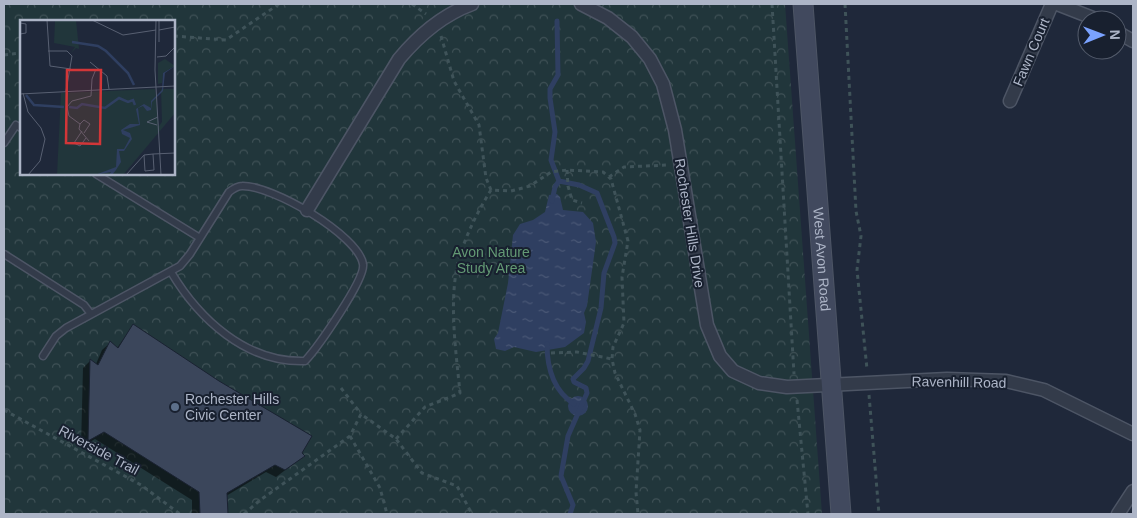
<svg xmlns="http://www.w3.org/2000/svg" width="1137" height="518" font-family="Helvetica,sans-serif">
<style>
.park{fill:url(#park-crowns);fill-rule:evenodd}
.water{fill:url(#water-ripples)}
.shadow{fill:#0007}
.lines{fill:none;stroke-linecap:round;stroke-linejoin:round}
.stream{stroke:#2f3f61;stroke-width:5}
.building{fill:#3b465b;stroke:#1a2231}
.lane-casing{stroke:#4d5565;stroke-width:9}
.street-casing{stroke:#4d5565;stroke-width:15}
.secondary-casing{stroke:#4d5565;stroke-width:21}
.path{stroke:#3f5359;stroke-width:3;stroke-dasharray:4 4;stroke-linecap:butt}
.lane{stroke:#333b4a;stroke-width:6}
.street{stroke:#333b4a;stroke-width:12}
.secondary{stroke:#41495e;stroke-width:19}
.service-dot{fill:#5c6f8a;stroke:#18202f;stroke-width:2}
.labels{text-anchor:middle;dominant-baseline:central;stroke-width:4;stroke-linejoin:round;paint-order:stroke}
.street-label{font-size:14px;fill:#adb5c7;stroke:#18202f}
.park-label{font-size:14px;fill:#639974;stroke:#18202f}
.poi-label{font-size:14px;fill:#adb5c7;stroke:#18202f;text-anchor:start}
.inset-river{fill:none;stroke:#2f3f61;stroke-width:2.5}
.inset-road{fill:none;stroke:#586072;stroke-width:1}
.view{fill:#d23638;fill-opacity:0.15;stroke:#d23638;stroke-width:2.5}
.inset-edge{fill:none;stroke:#adb5c7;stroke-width:2.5}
</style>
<defs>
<pattern id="park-crowns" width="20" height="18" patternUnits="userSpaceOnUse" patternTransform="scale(1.25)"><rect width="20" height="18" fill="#21363b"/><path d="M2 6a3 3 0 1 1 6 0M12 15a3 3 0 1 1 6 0" fill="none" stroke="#3f5156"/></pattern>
<pattern id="water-ripples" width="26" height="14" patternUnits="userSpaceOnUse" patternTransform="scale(1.25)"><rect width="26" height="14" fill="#2f3f61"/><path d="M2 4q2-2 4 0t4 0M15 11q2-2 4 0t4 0" fill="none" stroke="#4a5876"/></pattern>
</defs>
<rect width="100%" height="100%" fill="#1f283a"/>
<path class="park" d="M 4,4 L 785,4 L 822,514 L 4,514 ZM 21,21 L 174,21 L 174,174 L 21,174 Z"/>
<path class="water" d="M 557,194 L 560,197 L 563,210 L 583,212 L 593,223 L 596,242 L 587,306 L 584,313 L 586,322 L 584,333 L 565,347 L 536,352 L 514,347 L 505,351 L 496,349 L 494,339 L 498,333 L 508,283 L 513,235 L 520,224 L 533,220 L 545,212 L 549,195 Z
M568 406a10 10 0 1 1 20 0a10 10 0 1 1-20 0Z"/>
<path class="shadow" d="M 133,326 L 300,453 L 304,456 L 276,477 L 266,472 L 226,496 L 227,514 L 192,514 L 192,500 L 95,439 L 81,447 L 83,368 L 90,361 L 96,364 L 102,350 L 110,343 L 117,348 Z"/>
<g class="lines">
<path class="stream" d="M 557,21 L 558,75 L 550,89 L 550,98 L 555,132 L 551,160 L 559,181 L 579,185 L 597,193 L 614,237 L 615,243 L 604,273 L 601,308 L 588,361 L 584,368 L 573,379 L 574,382 L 586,388 L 587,393 L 568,436 L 561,476 L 573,505 L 570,514
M 552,201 L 555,187 L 559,181
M 547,344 C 547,368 554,391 574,404"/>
</g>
<path class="building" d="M 133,324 L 219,381 L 312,436 L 302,453 L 305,456 L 285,470 L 275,465 L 227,493 L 228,514 L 200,514 L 199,492 L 104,432 L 88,441 L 90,359 L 98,365 L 110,341 L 118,348 Z"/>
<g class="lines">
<g class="lane-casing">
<path id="lane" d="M 4,143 L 16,125 L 21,128
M 96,174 L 200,238
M 4,254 L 84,305 L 91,314
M 43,356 L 56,336 L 66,328 L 180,266 L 190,254 L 229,192 C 233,189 237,186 242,186 C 272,185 358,235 363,264 C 366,279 317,348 305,361 C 246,363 199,319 171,272"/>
</g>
<g class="street-casing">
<path id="street" d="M 581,4 L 608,18 L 632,37 L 650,59 L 663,84 L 675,130 L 707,325 L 720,356 L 733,371 L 759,383 L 787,387 L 947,379 L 1006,381 L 1044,390 L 1133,434
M 1057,4 L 1098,20
M 1117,32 L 1133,41
M 1010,101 L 1052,4
M 307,210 L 399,59 C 419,35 442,15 472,4
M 1118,514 L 1133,491"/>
</g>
<g class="secondary-casing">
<g id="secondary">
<path id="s1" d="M 803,4 L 841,514"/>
</g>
</g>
<path class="path" d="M 412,4 L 426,14
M 772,4 L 794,374
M 845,4 L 856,211 L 861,236 L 857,270 L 867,369
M 174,36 L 226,40 L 279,4
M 441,36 L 454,81 L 479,125 L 486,178 L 491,190
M 4,55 L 21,53
M 567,170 L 568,186 L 572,200 L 582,203
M 609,177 L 624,167 L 668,165
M 551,353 L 577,352 L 612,359
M 341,388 L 361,414
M 869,395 L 879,514
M 797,400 L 808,514
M 4,410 L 141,485 L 180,514
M 350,436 L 380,488 L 387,514
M 396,439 L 425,407 L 460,393 C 456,350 447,294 461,252 C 468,231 479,209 491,190 L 511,191 L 530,186 L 551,172 L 567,170 L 603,172 L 611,179 L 628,241 L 622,277 L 624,323 L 613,347 L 612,359 L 615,373 L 635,414 L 640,430 L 636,492 L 638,514
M 244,514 L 259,501 L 350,436 L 361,414 L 396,439 L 422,473 L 457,486 L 472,514"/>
<use href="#lane" class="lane"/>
<use href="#street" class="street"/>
<use href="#secondary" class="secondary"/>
</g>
<circle class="service-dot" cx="175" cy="407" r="5"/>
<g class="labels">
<g class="street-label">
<text transform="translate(1031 52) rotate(-67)">Fawn Court</text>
<text transform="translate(690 223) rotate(81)">Rochester Hills Drive</text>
<text stroke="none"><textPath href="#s1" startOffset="256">West Avon Road</textPath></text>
<text transform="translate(959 382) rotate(1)">Ravenhill Road</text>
<text transform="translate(99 450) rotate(28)">Riverside Trail</text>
</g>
<g class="park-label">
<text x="491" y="252">Avon Nature<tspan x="491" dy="16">Study Area</tspan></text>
</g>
<g class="poi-label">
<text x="185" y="399">Rochester Hills<tspan x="185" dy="16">Civic Center</tspan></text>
</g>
</g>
<g transform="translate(20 20)">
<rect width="155" height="155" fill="#1f283a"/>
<path d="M 56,0 L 59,29 L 56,28 L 51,33 L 55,27 L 34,23 L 35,1 L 28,1 ZM 145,39 L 155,46 L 143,53 L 142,63 L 138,64 L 138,43 ZM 135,69 L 139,106 L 142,102 L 141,69 L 155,69 L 155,93 L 103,155 L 37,155 L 41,73 Z" fill="#21363b"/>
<path d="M 155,46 L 145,53 L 143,71 L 132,82 L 131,90 L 127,91 L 123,86 L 118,88 L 120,105 L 103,110 L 110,113 L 112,119 L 104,131 L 99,131 L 101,142 L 96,150 L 92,155 L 89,155 L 91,152 L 75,155 L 96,147 L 97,129 L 104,129 L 110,118 L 102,114 L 101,110 L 110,104 L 119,104 L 116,89 L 124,84 L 131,88 L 131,81 L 142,70 L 143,53 Z" fill="#2f3f61"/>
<path class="inset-river" d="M 52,22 L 78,26 L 86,31 L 108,53 L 114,65M 6,75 L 14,85 L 44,87M 49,87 L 57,88 L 62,84 L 85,88 L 99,78 L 108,82 L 113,80 L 115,85"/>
<path class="inset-road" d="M 27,0 L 30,46 L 51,49M 72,0 L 103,15 L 136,10M 136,0 L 135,50 L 141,155M 0,3 L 6,4 L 6,13 L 0,14M 139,10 L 155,7M 139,22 L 139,0M 28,31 L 47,31 L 52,36 L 46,71M 137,37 L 146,36 L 155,27M 70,42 L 87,56 L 89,69M 136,67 L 155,66M 3,73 L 8,92 L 21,108 L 25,119 L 20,141 L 8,155M 0,74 L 136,67M 60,104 L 49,96 L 47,87 L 52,81 L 71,76 L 72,59 L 76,49M 60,104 L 64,100 L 70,104 L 64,113M 60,104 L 59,109 L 69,121M 137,105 L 127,102 L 138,97M 62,111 L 54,123 L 60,126 L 66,118M 133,134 L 124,135 L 125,151 L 134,150 L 133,134 L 155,133M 106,155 L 124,135"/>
<path class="view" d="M 47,50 L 81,50 L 80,124 L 46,123 Z"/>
<rect width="155" height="155" class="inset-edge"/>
</g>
<rect width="1137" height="518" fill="none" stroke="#adb5c7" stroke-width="10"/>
<g transform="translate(1102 35) rotate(89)"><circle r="24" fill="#18202f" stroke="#545c6c"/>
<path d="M0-4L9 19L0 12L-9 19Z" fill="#7aa2ff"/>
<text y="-8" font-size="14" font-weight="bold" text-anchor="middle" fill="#adb5c7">N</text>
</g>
</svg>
